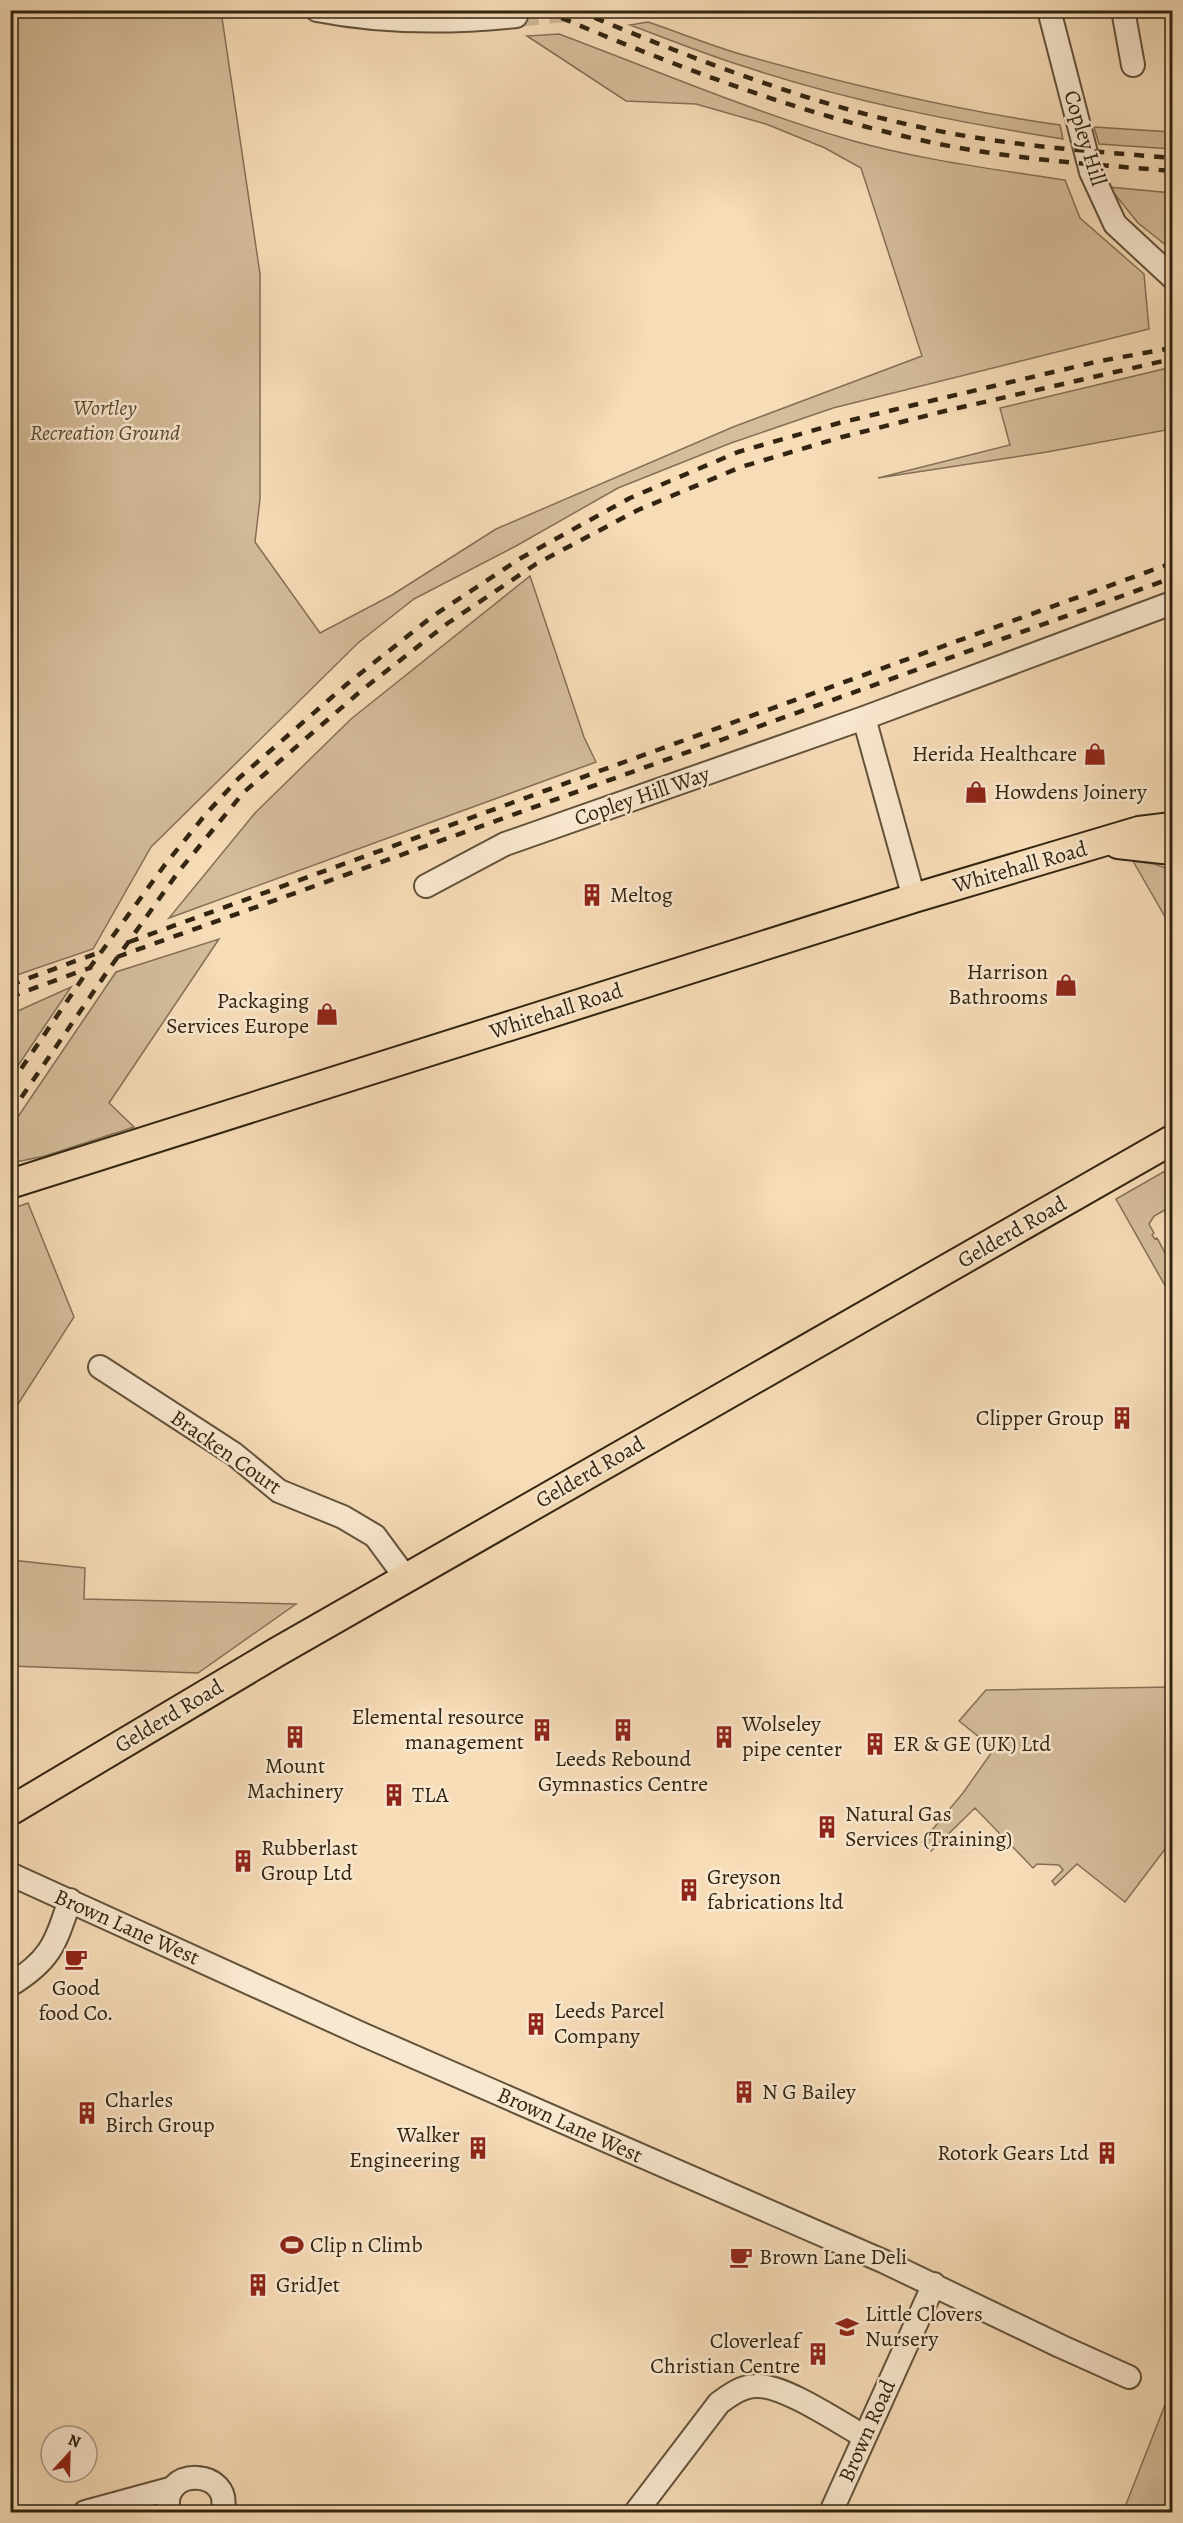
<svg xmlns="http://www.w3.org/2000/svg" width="1183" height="2523" font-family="Alegreya,serif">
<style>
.green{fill:#d5bd9b;stroke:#847056;stroke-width:1.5}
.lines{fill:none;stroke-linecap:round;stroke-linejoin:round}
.minor-tunnel{stroke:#cfb796;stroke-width:22;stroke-dasharray:22 11;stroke-linecap:butt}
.highway-tunnel{stroke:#cfb796;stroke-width:33;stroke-dasharray:33 16;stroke-linecap:butt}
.minor-casing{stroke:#63523a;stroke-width:26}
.major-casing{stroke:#322410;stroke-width:32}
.minor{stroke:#f9e8d0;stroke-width:22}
.major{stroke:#f6dcb7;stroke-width:28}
.rail{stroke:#322410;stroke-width:4.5;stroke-dasharray:10 10;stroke-linecap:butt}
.labels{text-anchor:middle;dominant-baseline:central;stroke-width:5;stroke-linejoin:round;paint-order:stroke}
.street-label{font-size:22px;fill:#322410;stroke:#f9e8d0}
.park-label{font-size:22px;font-style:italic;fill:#5b4a33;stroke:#f9e8d0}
.poi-label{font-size:22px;fill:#322410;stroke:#f9e8d0;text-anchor:start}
</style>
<rect width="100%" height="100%" fill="#f6dcb7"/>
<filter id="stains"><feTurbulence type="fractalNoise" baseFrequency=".00333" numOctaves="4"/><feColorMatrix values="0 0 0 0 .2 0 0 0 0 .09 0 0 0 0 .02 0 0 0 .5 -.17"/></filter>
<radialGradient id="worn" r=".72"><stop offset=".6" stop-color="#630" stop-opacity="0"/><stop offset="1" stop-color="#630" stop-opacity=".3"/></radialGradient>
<path class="green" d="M 10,11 L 221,11 L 260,274 L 260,499 L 255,542 L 320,633 L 392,595 L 496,529 L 733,427 L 922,356 L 861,168 L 825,148 L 766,124 L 696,104 L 626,101 L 527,36 L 559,34 C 655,70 751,111 850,140 C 920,160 993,169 1065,180 L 1080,218 L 1144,274 L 1149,329 L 833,408 L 731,443 L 618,488 L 516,546 L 414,599 L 358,643 L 151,847 L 93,949 L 11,977 Z
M 648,22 C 681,33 714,47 747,56 C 850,85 954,110 1060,125 L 1063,139 C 956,122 848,101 746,67 C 707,55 668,39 630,25 Z
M 1094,127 L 1172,132 L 1172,149 L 1099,144 Z
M 1109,187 L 1172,193 L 1172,250 L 1138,223 Z
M 1172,367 L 1172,429 L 1047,452 L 878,478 L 1010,445 L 1000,408 Z
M 530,576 L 584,737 L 596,762 L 169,918 L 255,813 L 351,719 Z
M 1133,861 L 1154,864 L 1172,870 L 1172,929 Z
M 219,939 L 109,1103 L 134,1127 L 45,1156 L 11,1163 L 11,1127 L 116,972 Z
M 71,987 L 11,1076 L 11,1014 Z
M 1172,1167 L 1172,1206 L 1154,1216 L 1149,1224 L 1154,1233 L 1152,1235 L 1155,1239 L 1157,1238 L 1172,1266 L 1172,1298 L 1116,1199 Z
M 28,1203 L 74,1317 L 11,1415 L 11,1209 Z
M 11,1560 L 85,1568 L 84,1599 L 296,1604 L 198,1673 L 11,1666 Z
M 1172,1687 L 1172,1840 L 1125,1902 L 1077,1864 L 1055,1885 L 1052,1881 L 1063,1870 L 1059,1865 L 1037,1864 L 1033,1868 L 975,1808 L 931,1851 L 922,1842 L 963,1793 L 994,1749 L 959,1721 L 986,1690 Z
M 1172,2387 L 1172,2512 L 1123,2512 Z"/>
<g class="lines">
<path class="minor-tunnel" d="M 516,16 L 575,10"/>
<path class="highway-tunnel" d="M 1155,2512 L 1172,2478"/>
<g class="minor-casing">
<path id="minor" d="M 317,10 C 383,23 450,23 516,16
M 1049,10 L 1091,172 L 1115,224 L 1172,277
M 1123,10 L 1133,65
M 864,718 L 914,898
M 426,886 L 505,844 L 864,718 L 1172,603
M 100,1367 L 234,1454 L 279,1491 L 343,1517 L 375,1536 L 406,1578
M 10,1874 L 364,2035 L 885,2262 L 1060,2346 L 1129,2377
M 10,1985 C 51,1960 55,1944 70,1900
M 85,2512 L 173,2488
M 169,2512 C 158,2465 235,2468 222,2512
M 636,2512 L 719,2403 C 730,2395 742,2386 756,2386 C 783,2384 840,2423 865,2437
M 831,2512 L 934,2284"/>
</g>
<g class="major-casing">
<path id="major" d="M 1118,844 L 1172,850
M 10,1184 L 914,898 L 1139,831 L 1172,827
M 10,1811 L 277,1652 L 1172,1140"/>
</g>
<use href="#minor" class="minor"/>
<use href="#major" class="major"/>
<path class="rail" d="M 543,10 C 667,63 792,112 925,141 C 1006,159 1090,164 1172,171
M 576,10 C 691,58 807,104 929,129 C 1009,146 1091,151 1172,158
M 129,942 L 1172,563
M 117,957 L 1172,578
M 10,985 L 103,951
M 10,997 L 92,967
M 10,1085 L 91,966 L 164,866 L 205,815 L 239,778 L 347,684 L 433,616 L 521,558 L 630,498 L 738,452 L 839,423 L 943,398 L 1100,361 L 1172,348
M 10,1114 L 107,972 L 179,871 L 244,792 L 362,690 L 448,623 L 536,564 L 638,510 L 741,467 L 842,437 L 945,411 L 1172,359"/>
</g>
<defs>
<g id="shop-bare" transform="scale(1.8)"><path d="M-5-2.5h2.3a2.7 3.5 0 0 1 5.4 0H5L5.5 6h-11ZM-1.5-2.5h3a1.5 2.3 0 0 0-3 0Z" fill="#8f2418" stroke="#f9e8d0" stroke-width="2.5" paint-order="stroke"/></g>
<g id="building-bare" transform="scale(1.8)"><path d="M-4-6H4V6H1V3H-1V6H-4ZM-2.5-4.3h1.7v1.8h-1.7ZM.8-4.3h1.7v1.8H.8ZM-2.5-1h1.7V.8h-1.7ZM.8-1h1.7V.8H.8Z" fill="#8f2418" stroke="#f9e8d0" stroke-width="2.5" paint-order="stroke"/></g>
<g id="cafe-bare" transform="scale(1.8)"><path d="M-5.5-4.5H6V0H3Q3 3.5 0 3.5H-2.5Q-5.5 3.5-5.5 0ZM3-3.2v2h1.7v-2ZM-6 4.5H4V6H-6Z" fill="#8f2418" stroke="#f9e8d0" stroke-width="2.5" paint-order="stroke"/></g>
<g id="stadium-bare" transform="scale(1.8)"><path d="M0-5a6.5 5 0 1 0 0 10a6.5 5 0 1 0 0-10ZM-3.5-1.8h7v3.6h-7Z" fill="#8f2418" stroke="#f9e8d0" stroke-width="2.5" paint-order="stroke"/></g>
<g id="school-bare" transform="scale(1.8)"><path d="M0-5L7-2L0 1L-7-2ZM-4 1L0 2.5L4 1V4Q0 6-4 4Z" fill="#8f2418" stroke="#f9e8d0" stroke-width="2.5" paint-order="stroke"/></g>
</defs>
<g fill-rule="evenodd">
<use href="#shop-bare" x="1095" y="754"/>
<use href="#shop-bare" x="976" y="792"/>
<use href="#building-bare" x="592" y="895"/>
<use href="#shop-bare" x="1066" y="985"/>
<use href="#shop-bare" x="327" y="1014"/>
<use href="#building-bare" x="1122" y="1418"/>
<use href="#building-bare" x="542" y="1730"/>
<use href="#building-bare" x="623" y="1730"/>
<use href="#building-bare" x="295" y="1737"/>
<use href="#building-bare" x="724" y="1737"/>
<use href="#building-bare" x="875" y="1744"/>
<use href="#building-bare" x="394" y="1795"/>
<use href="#building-bare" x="827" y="1827"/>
<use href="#building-bare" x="243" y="1861"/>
<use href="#building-bare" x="689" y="1890"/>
<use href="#cafe-bare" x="76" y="1959"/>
<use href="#building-bare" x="536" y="2024"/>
<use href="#building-bare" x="744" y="2092"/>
<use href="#building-bare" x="87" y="2113"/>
<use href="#building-bare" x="478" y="2148"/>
<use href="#building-bare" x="1107" y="2153"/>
<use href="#stadium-bare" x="292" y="2245"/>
<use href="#cafe-bare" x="741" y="2257"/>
<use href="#building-bare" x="258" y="2285"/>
<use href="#school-bare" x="847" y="2327"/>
<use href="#building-bare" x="818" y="2354"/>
</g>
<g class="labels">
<g class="street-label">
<text transform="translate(1085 138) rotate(73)">Copley Hill</text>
<text transform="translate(642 796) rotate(-19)">Copley Hill Way</text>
<text transform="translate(1020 867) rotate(-16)">Whitehall Road</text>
<text transform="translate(556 1011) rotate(-18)">Whitehall Road</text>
<text transform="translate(1012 1232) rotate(-30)">Gelderd Road</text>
<text transform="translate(226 1452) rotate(35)">Bracken Court</text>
<text transform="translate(590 1472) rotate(-30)">Gelderd Road</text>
<text transform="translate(169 1716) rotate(-31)">Gelderd Road</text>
<text transform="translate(127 1927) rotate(24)">Brown Lane West</text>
<text transform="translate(570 2125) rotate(24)">Brown Lane West</text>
<text transform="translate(867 2431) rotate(-66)">Brown Road</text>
</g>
<g class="park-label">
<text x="105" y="408">Wortley<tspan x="105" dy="25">Recreation Ground</tspan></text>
</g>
<g class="poi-label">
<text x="1077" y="754" text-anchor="end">Herida Healthcare</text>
<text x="994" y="792">Howdens Joinery</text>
<text x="610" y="895">Meltog</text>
<text x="1048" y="972" text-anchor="end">Harrison<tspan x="1048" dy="25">Bathrooms</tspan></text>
<text x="309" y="1001" text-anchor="end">Packaging<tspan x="309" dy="25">Services Europe</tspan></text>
<text x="1104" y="1418" text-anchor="end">Clipper Group</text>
<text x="524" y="1717" text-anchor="end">Elemental resource<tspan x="524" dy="25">management</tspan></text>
<text x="742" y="1724">Wolseley<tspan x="742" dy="25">pipe center</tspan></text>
<text x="893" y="1744">ER &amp; GE (UK) Ltd</text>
<text x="623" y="1759" text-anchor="middle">Leeds Rebound<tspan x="623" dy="25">Gymnastics Centre</tspan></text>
<text x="295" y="1766" text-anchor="middle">Mount<tspan x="295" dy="25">Machinery</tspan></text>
<text x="412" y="1795">TLA</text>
<text x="845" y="1814">Natural Gas<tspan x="845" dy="25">Services (Training)</tspan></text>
<text x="261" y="1848">Rubberlast<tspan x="261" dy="25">Group Ltd</tspan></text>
<text x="707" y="1877">Greyson<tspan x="707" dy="25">fabrications ltd</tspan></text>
<text x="76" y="1988" text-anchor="middle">Good<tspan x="76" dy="25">food Co.</tspan></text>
<text x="554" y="2011">Leeds Parcel<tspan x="554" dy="25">Company</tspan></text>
<text x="762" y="2092">N G Bailey</text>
<text x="105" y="2100">Charles<tspan x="105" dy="25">Birch Group</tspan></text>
<text x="460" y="2135" text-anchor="end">Walker<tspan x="460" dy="25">Engineering</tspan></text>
<text x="1089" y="2153" text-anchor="end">Rotork Gears Ltd</text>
<text x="310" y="2245">Clip n Climb</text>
<text x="759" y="2257">Brown Lane Deli</text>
<text x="276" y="2285">GridJet</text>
<text x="865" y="2314">Little Clovers<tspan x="865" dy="25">Nursery</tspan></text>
<text x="800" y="2341" text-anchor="end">Cloverleaf<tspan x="800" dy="25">Christian Centre</tspan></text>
</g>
</g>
<rect width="1183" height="2523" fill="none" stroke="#f6dcb7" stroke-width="36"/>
<rect x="12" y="12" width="1159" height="2499" fill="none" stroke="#322410" stroke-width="3"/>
<rect x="18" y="18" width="1147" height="2487" fill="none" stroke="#322410" stroke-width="1.5"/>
<g transform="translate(69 2454) rotate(22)"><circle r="28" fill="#f9e8d0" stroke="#a99a83" stroke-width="1.5"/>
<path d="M0-4.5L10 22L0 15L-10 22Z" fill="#8f2418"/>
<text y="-9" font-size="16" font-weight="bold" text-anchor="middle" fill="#322410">N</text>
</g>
<rect width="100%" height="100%" filter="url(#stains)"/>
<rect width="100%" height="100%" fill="url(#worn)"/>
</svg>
